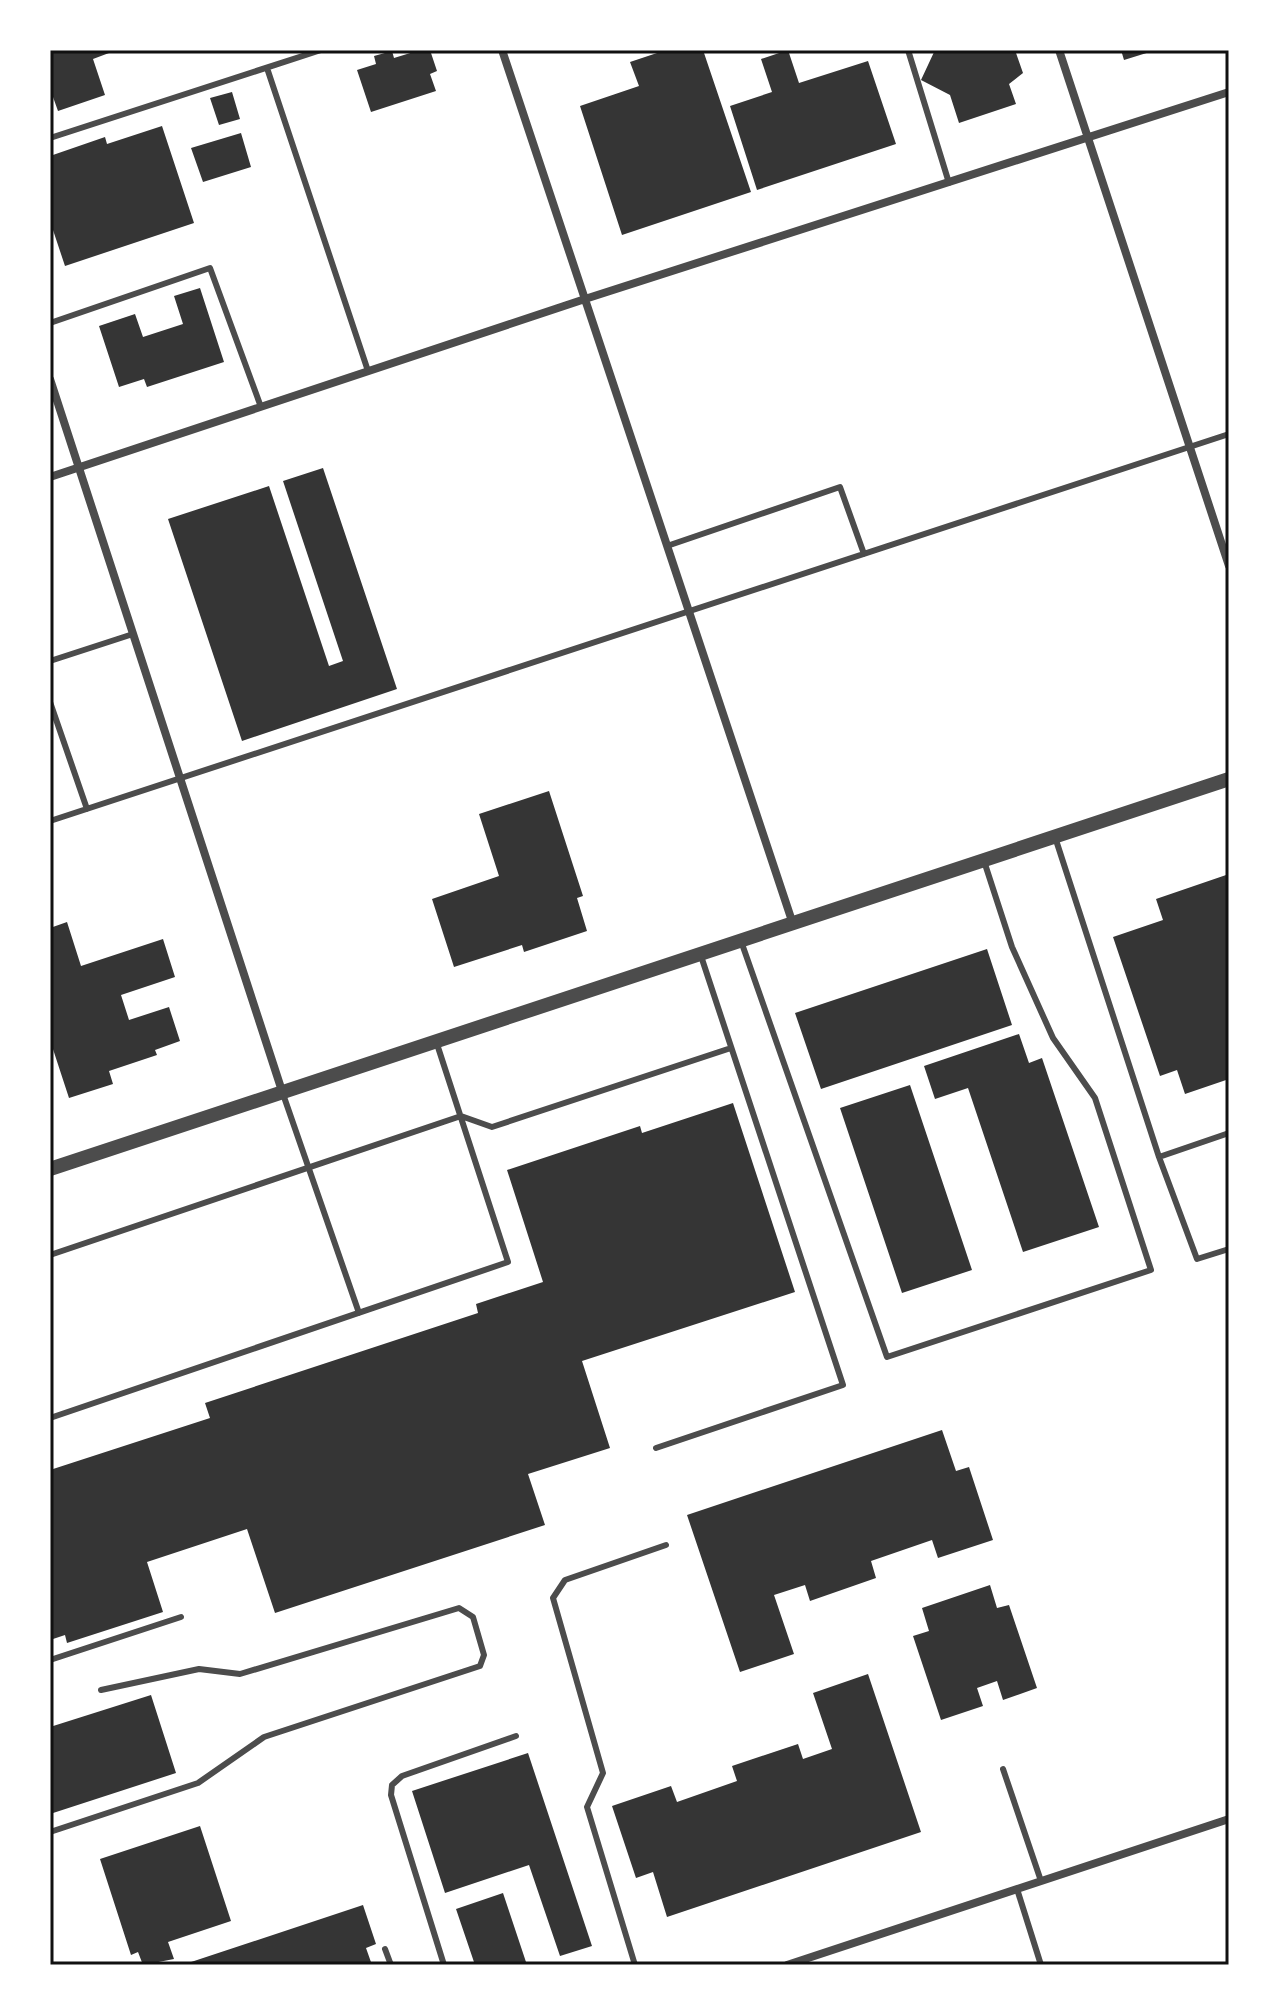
<svg xmlns="http://www.w3.org/2000/svg" width="1279" height="2015" font-family="Manrope,sans-serif">
<style>
.building{fill:#353535}
.lines{fill:none;stroke-linecap:round;stroke-linejoin:round}
.service{stroke:#4c4c4c;stroke-width:6}
.minor{stroke:#4c4c4c;stroke-width:8}
.tertiary{stroke:#4c4c4c;stroke-width:14}
.neatline{fill:none;stroke:#111;stroke-width:3}
</style>
<rect width="100%" height="100%" fill="#fff"/>
<path class="building" d="M 50,50 L 117,50 L 93,59 L 105,95 L 58,111 L 53,97 L 50,98 Z
M 420,50 L 430,50 L 437,71 L 430,74 L 436,91 L 371,112 L 357,70 L 376,64 L 374,56 L 392,51 L 394,58 Z
M 666,50 L 703,50 L 751,192 L 622,235 L 580,106 L 639,86 L 630,62 Z
M 788,50 L 799,83 L 868,61 L 896,144 L 757,190 L 730,106 L 772,92 L 761,59 Z
M 935,50 L 1015,50 L 1023,73 L 1009,84 L 1016,104 L 959,123 L 950,95 L 921,80 Z
M 1121,50 L 1153,50 L 1153,51 L 1124,60 Z
M 232,92 L 240,119 L 219,125 L 210,98 Z
M 162,126 L 194,223 L 65,266 L 50,221 L 50,156 L 105,137 L 107,144 Z
M 241,133 L 251,167 L 203,182 L 191,148 Z
M 200,288 L 224,362 L 147,387 L 144,379 L 119,387 L 99,326 L 135,314 L 143,337 L 183,324 L 174,296 Z
M 323,468 L 397,689 L 242,741 L 168,519 L 269,486 L 329,666 L 343,661 L 283,481 Z
M 549,791 L 583,896 L 577,898 L 587,931 L 524,952 L 522,945 L 454,967 L 432,899 L 499,876 L 479,814 Z
M 1229,874 L 1229,1079 L 1185,1094 L 1177,1070 L 1160,1076 L 1113,937 L 1163,920 L 1156,899 Z
M 67,922 L 81,966 L 163,939 L 175,977 L 121,995 L 129,1020 L 169,1007 L 180,1041 L 155,1050 L 157,1055 L 109,1071 L 113,1084 L 69,1098 L 50,1040 L 50,928 Z
M 987,949 L 1012,1025 L 821,1089 L 795,1013 Z
M 1019,1034 L 1029,1063 L 1042,1058 L 1099,1227 L 1023,1252 L 968,1088 L 935,1099 L 924,1066 Z
M 910,1085 L 972,1270 L 902,1293 L 840,1108 Z
M 733,1103 L 795,1292 L 582,1361 L 610,1448 L 528,1474 L 545,1525 L 275,1613 L 247,1529 L 147,1562 L 163,1612 L 67,1643 L 65,1635 L 50,1640 L 50,1470 L 210,1418 L 205,1403 L 478,1313 L 476,1304 L 543,1282 L 507,1170 L 640,1126 L 642,1133 Z
M 942,1430 L 956,1471 L 969,1467 L 993,1540 L 938,1558 L 932,1540 L 871,1561 L 876,1578 L 810,1601 L 805,1585 L 774,1595 L 794,1654 L 740,1672 L 687,1515 Z
M 990,1585 L 997,1608 L 1009,1605 L 1037,1688 L 1003,1700 L 997,1681 L 977,1688 L 983,1706 L 941,1720 L 913,1636 L 929,1631 L 922,1608 Z
M 868,1674 L 921,1832 L 667,1917 L 653,1872 L 636,1878 L 612,1806 L 671,1786 L 677,1802 L 737,1781 L 732,1766 L 798,1744 L 803,1759 L 832,1749 L 813,1693 Z
M 151,1695 L 176,1773 L 50,1814 L 50,1727 Z
M 528,1753 L 592,1946 L 560,1956 L 529,1865 L 445,1893 L 412,1791 Z
M 200,1826 L 231,1921 L 168,1942 L 174,1959 L 143,1965 L 138,1952 L 131,1955 L 100,1859 Z
M 503,1893 L 527,1965 L 475,1965 L 456,1909 Z
M 363,1905 L 376,1944 L 366,1948 L 372,1965 L 182,1965 Z"/>
<g class="lines">
<path class="service" d="M 908,50 L 949,183
M 267,68 L 368,371
M 50,138 L 321,50
M 50,323 L 210,268 L 261,407
M 667,546 L 840,487 L 864,554
M 50,661 L 133,634
M 50,702 L 87,809
M 50,821 L 1229,434
M 1055,837 L 1159,1157 L 1197,1259 L 1229,1249
M 741,941 L 887,1357 L 1151,1270 L 1095,1098 L 1053,1038 L 1012,947 L 984,861
M 283,1094 L 359,1313
M 1159,1157 L 1229,1133
M 50,1255 L 461,1116 L 492,1127 L 731,1048
M 50,1418 L 508,1262 L 436,1041
M 656,1448 L 843,1385 L 701,956
M 50,1660 L 181,1617
M 1003,1769 L 1041,1881
M 50,1832 L 198,1783 L 264,1737 L 480,1666 L 484,1655 L 473,1617 L 459,1608 L 240,1674 L 199,1669 L 101,1690
M 1017,1889 L 1041,1965
M 385,1949 L 391,1965
M 444,1965 L 391,1795 L 392,1785 L 402,1776 L 516,1736
M 635,1965 L 587,1807 L 603,1773 L 553,1598 L 565,1580 L 666,1545"/>
<path class="minor" d="M 502,50 L 793,924
M 1059,50 L 1229,566
M 50,379 L 282,1091
M 50,477 L 585,299 L 1229,92
M 787,1965 L 1229,1819"/>
<path class="tertiary" d="M 50,1169 L 1229,779"/>
</g>
<rect width="1279" height="2015" fill="none" stroke="#ffffff" stroke-width="104"/>
<rect x="52" y="52" width="1175" height="1911" class="neatline"/>
</svg>
